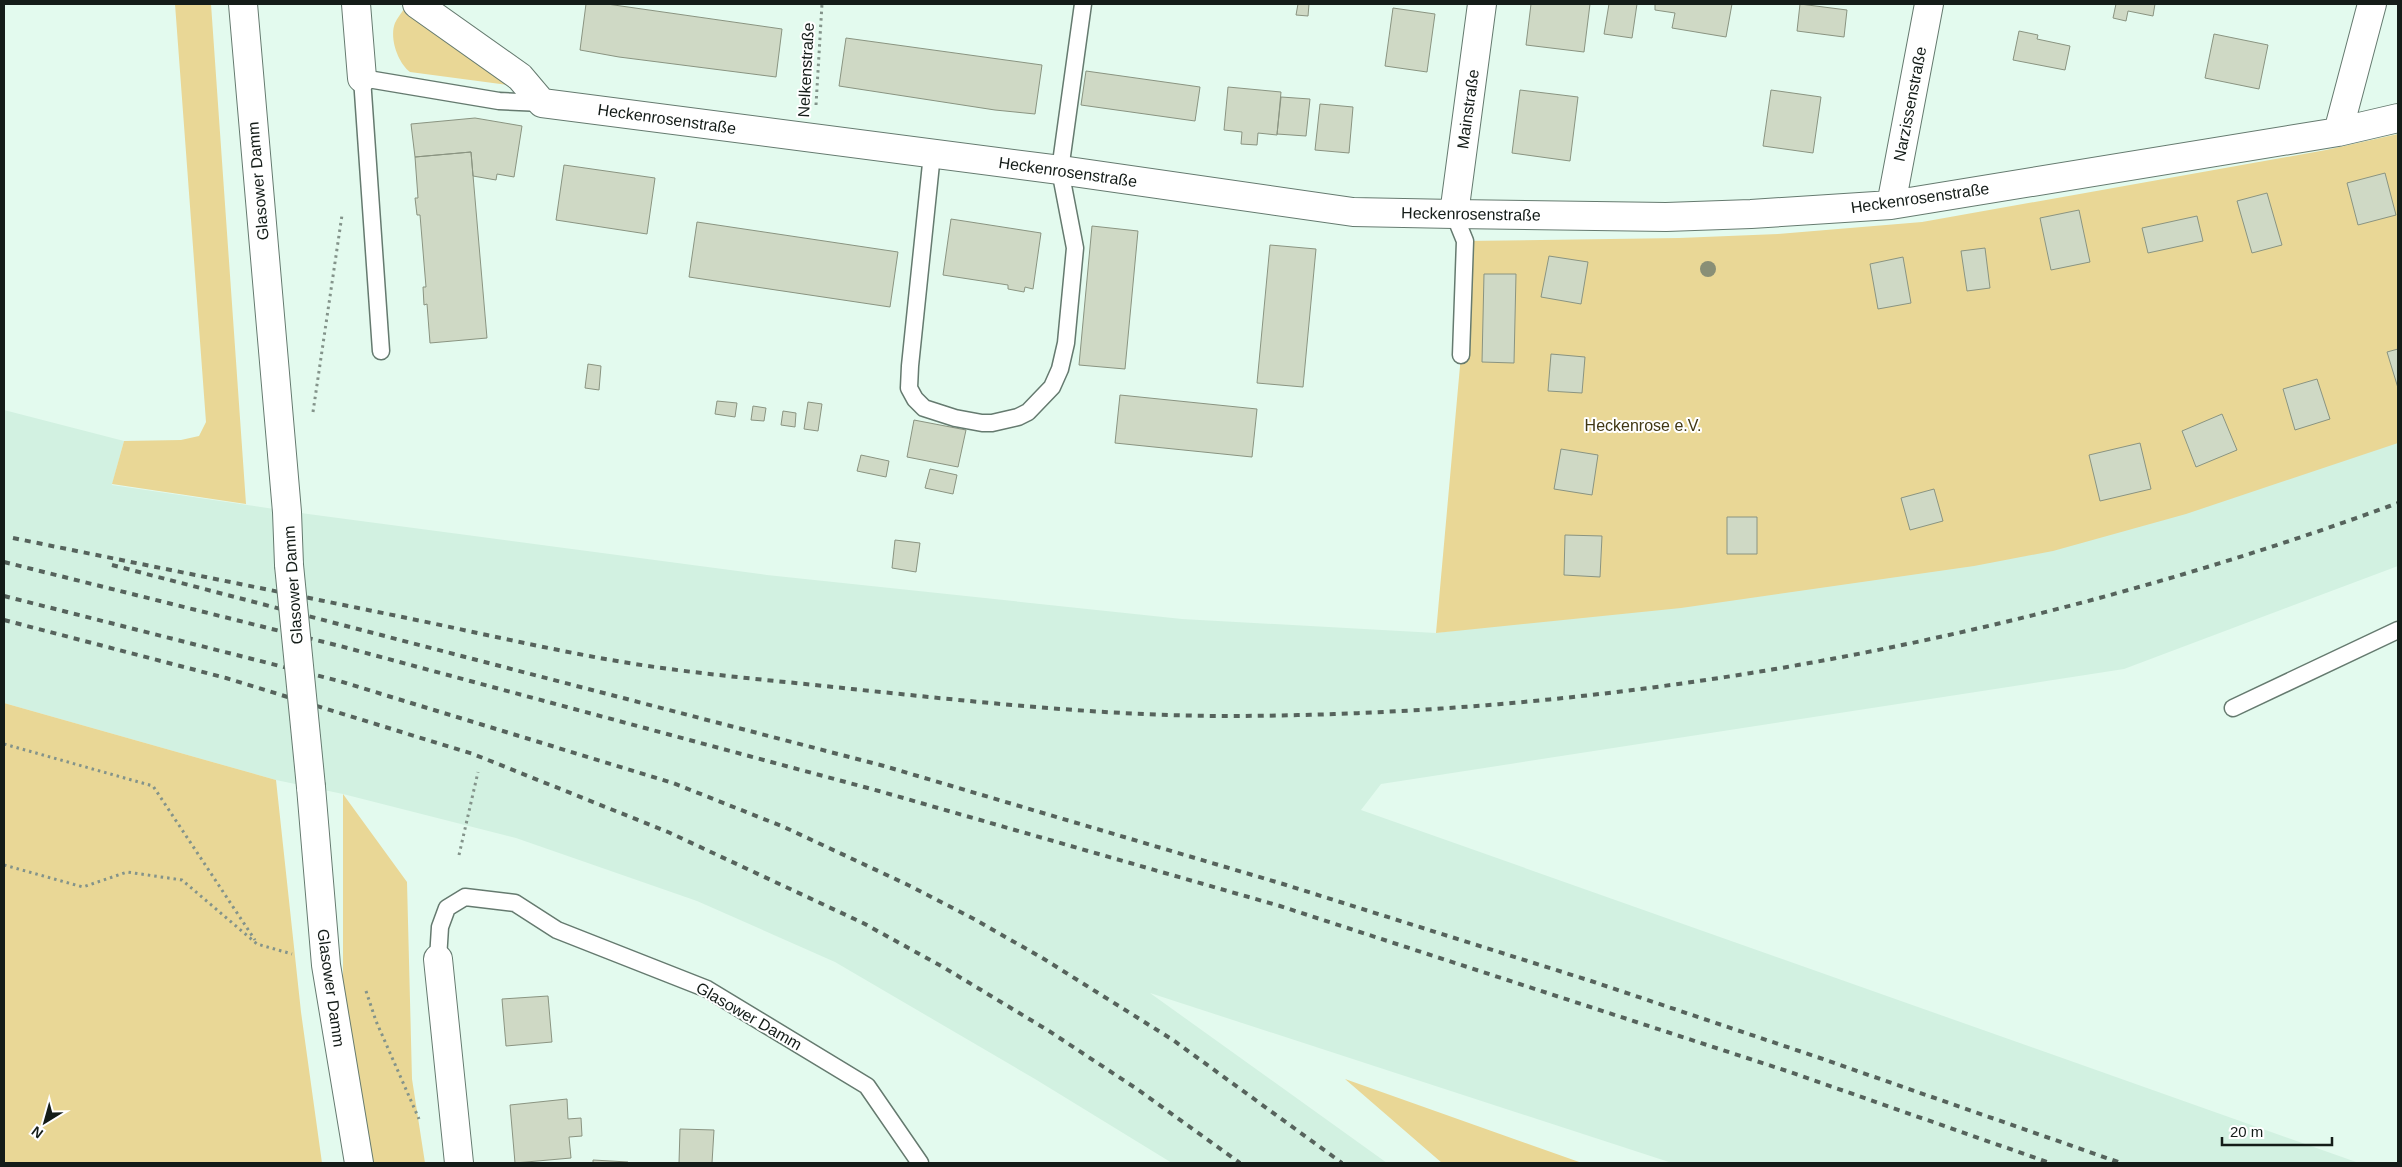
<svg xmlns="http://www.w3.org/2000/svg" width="2402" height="1167" font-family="Helvetica,sans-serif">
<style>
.built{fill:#d2f1e1}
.green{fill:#e9d796}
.building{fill:#cfd9c5;stroke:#8a9481}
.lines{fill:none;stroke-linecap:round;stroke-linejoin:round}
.service-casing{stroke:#657a6f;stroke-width:19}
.minor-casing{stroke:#657a6f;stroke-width:30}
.tertiary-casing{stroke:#657a6f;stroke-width:30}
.path{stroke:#83938a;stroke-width:3;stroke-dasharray:2.5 4;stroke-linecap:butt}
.service{stroke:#fff;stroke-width:16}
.minor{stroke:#fff;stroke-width:28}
.tertiary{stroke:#fff;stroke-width:28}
.rail{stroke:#56635c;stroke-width:4;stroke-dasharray:6 6;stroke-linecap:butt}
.tertiary-bridge-casing{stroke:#657a6f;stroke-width:30;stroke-linecap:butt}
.tertiary-bridge{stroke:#fff;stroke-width:28}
.tree{fill:#898f76}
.labels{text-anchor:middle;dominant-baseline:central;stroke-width:4;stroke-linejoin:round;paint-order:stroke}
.street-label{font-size:16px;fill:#141c18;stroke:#fff}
.park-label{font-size:16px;fill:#403713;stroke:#fff}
</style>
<rect width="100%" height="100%" fill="#e3faee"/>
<path class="built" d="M 4,410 L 124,441 L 112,485 L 308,514 L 767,575 L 1182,619 L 1436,633 L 1900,573 L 2398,435 L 2398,566 L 2124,669 L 1381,784 L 1361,810 L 2359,1163 L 1672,1163 L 1150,993 L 1387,1163 L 1172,1163 L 1035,1079 L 835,962 L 697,901 L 516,838 L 343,794 L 276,780 L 4,703 Z"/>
<path class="green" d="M 175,4 L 211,4 L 246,504 L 112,484 L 124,441 L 181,440 L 199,436 L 206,422 Z
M 404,9 L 508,85 L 410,72 C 398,63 389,38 395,23 C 397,18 401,14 404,9 Z
M 2398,134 L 2398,443 L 2186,514 L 2053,551 L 1974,566 L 1681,608 L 1436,633 L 1461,355 L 1465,241 L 1679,238 L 1778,234 L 1922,222 L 2326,150 Z
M 4,703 L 276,780 L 301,1012 L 322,1163 L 4,1163 Z
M 343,794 L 407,882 L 412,1079 L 425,1163 L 372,1163 L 343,997 Z
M 1345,1079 L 1582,1163 L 1442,1163 Z"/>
<path class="building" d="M 586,4 L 607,4 L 782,29 L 776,77 L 619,57 L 580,50 Z
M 1298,4 L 1309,4 L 1308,16 L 1296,15 Z
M 1531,4 L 1590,4 L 1584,52 L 1526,45 Z
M 1609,4 L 1637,4 L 1632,38 L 1604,34 Z
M 1655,4 L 1732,4 L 1726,37 L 1672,28 L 1675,13 L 1655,10 Z
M 1800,4 L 1847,10 L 1844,37 L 1797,31 Z
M 2116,4 L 2155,4 L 2153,16 L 2128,11 L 2126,21 L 2113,18 Z
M 1393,8 L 1435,14 L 1427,72 L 1385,66 Z
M 2019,31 L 2038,35 L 2037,39 L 2070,46 L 2065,70 L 2013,60 Z
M 2214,34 L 2268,45 L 2259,89 L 2205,78 Z
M 846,38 L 1042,65 L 1035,114 L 995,110 L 839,86 Z
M 1086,71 L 1200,87 L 1195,121 L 1081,105 Z
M 1228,87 L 1281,92 L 1277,135 L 1258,133 L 1257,145 L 1241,144 L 1242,132 L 1224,130 Z
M 1520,90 L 1578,97 L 1570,161 L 1512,153 Z
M 1771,90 L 1821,97 L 1813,153 L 1763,146 Z
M 1281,97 L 1310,99 L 1306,136 L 1277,134 Z
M 1320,104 L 1353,107 L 1349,153 L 1315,150 Z
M 475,118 L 522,126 L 514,177 L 497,174 L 496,180 L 473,176 L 471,152 L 415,157 L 411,124 Z
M 471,152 L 487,338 L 430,343 L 427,304 L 424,305 L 423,287 L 426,287 L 420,215 L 417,215 L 415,198 L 418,198 L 415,157 Z
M 564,165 L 655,178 L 647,234 L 556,220 Z
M 2385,173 L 2396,215 L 2358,225 L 2347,183 Z
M 2267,193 L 2282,245 L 2252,253 L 2237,201 Z
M 2079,210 L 2090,262 L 2051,270 L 2040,218 Z
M 2197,216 L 2203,241 L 2148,253 L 2142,228 Z
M 951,219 L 1041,233 L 1033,289 L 1025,287 L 1024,292 L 1008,289 L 1008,285 L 943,275 Z
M 697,222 L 898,252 L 890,307 L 689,277 Z
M 1092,226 L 1138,231 L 1125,369 L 1079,365 Z
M 1270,245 L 1316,249 L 1303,387 L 1257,383 Z
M 1985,248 L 1990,288 L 1967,291 L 1961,251 Z
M 1549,256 L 1588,262 L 1581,304 L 1541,297 Z
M 1903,257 L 1911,303 L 1878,309 L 1870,264 Z
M 1484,274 L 1516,274 L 1514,363 L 1482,362 Z
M 2398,349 L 2398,388 L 2387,352 Z
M 1551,354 L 1585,357 L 1582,393 L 1548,391 Z
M 588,364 L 601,366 L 599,390 L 585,388 Z
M 2317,379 L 2330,419 L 2295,430 L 2283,389 Z
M 1120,395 L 1257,409 L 1252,457 L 1115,443 Z
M 717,401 L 737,403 L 735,417 L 715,414 Z
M 808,402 L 822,404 L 818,431 L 804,429 Z
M 753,406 L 766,408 L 764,421 L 751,420 Z
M 783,411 L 796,413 L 795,427 L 781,425 Z
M 2222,414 L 2237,450 L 2196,467 L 2182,431 Z
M 914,420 L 966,430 L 958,467 L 907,457 Z
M 2140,443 L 2151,489 L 2100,501 L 2089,455 Z
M 1561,449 L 1598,455 L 1592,495 L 1554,489 Z
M 861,455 L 889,461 L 886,477 L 857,471 Z
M 930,469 L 957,475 L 953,494 L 925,488 Z
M 1934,489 L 1943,521 L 1910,530 L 1901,498 Z
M 1727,517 L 1757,517 L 1757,554 L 1727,554 Z
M 1565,535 L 1602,536 L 1600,577 L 1564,575 Z
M 895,540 L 920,543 L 916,572 L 892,568 Z
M 548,996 L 552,1042 L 506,1046 L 502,999 Z
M 567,1099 L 568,1119 L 581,1118 L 582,1136 L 569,1137 L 571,1158 L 515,1163 L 510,1105 Z
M 680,1129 L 714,1130 L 712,1163 L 679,1163 Z
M 593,1160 L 628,1162 L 628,1163 L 593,1163 Z"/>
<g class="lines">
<g class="service-casing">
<path id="service" d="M 932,154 L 910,366 L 909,388 L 915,399 L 924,408 L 955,418 L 982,423 L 992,423 L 1018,417 L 1028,412 L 1052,387 L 1060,369 L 1066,343 L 1075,248 L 1060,170 L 1083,4
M 1454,214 L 1465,241 L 1461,355
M 381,351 L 362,78 L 499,101 L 542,103
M 2233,708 L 2398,630
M 438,959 L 440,927 L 447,908 L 465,897 L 515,903 L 557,930 L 707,989 L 867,1086 L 920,1163"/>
</g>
<g class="minor-casing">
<path id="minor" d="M 356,4 L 362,78
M 417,4 L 520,77 L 542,103 L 1060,170 L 1353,212 L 1454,214 L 1666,217 L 1751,214 L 1891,205 L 2338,132 L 2398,118
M 2338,132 L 2372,4
M 1891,205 L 1929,4
M 1454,214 L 1482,4
M 438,959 L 459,1163"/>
</g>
<g class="tertiary-casing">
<path id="tertiary" d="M 243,4 L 287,512 L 289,565
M 311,787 L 326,965 L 359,1163"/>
</g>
<path class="path" d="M 816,105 L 822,4
M 313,412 L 342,215
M 4,744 L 153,786 L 255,940
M 459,855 L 478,772
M 4,865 L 83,887 L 127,872 L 182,880 L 257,944 L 292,954
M 366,991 L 376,1021 L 419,1119"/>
<use href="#service" class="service"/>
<use href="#minor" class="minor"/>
<use href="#tertiary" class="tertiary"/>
<path class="rail" d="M 13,538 C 145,565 276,591 407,618 C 475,632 543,648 611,660 C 690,674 772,680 852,689 C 977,702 1104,716 1229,716 C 1628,715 2025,640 2398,503
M 4,562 L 340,646 L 879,791 L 1280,906 L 1790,1072 L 2050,1163
M 112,565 L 884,766 L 1283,884 L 1591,981 L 1820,1058 L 2121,1163
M 4,596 L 339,681 L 673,783 L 784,827 L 906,884 L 974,919 L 1044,959 L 1173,1040 L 1342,1163
M 4,620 L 226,678 L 473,754 L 668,832 L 863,923 L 943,967 L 1049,1031 L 1137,1089 L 1240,1163"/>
<g class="tertiary-bridge-casing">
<path id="tertiary-bridge" d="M 289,565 L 311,787"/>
</g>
<use href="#tertiary-bridge" class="tertiary-bridge"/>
</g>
<circle class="tree" cx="1708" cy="269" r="8"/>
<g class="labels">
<g class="street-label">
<text transform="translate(806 70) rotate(-87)">Nelkenstraße</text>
<text transform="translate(1910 104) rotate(-79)">Narzissenstraße</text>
<text transform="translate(1468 109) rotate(-82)">Mainstraße</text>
<text transform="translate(667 119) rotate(8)">Heckenrosenstraße</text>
<text transform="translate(1068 172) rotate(8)">Heckenrosenstraße</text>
<text transform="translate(258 181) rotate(-95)">Glasower Damm</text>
<text transform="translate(1920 198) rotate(-8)">Heckenrosenstraße</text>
<text transform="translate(1471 214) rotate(1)">Heckenrosenstraße</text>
<text transform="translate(293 585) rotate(-94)">Glasower Damm</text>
<text transform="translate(331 988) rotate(82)">Glasower Damm</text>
<text transform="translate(749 1016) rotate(30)">Glasower Damm</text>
</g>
<g class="park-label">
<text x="1643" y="425">Heckenrose e.V.</text>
</g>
</g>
<rect width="2402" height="1167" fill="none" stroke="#141c18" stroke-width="10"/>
<g transform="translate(45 1122) rotate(217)" stroke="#ffffff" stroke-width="4" paint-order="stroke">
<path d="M0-4L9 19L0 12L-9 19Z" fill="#141c18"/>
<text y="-8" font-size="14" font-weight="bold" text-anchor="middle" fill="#141c18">N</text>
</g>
<path d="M2222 1137v8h110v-8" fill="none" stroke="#141c18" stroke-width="2.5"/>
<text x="2230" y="1137" font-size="15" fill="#141c18" stroke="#ffffff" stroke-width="4" paint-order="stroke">20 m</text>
</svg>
